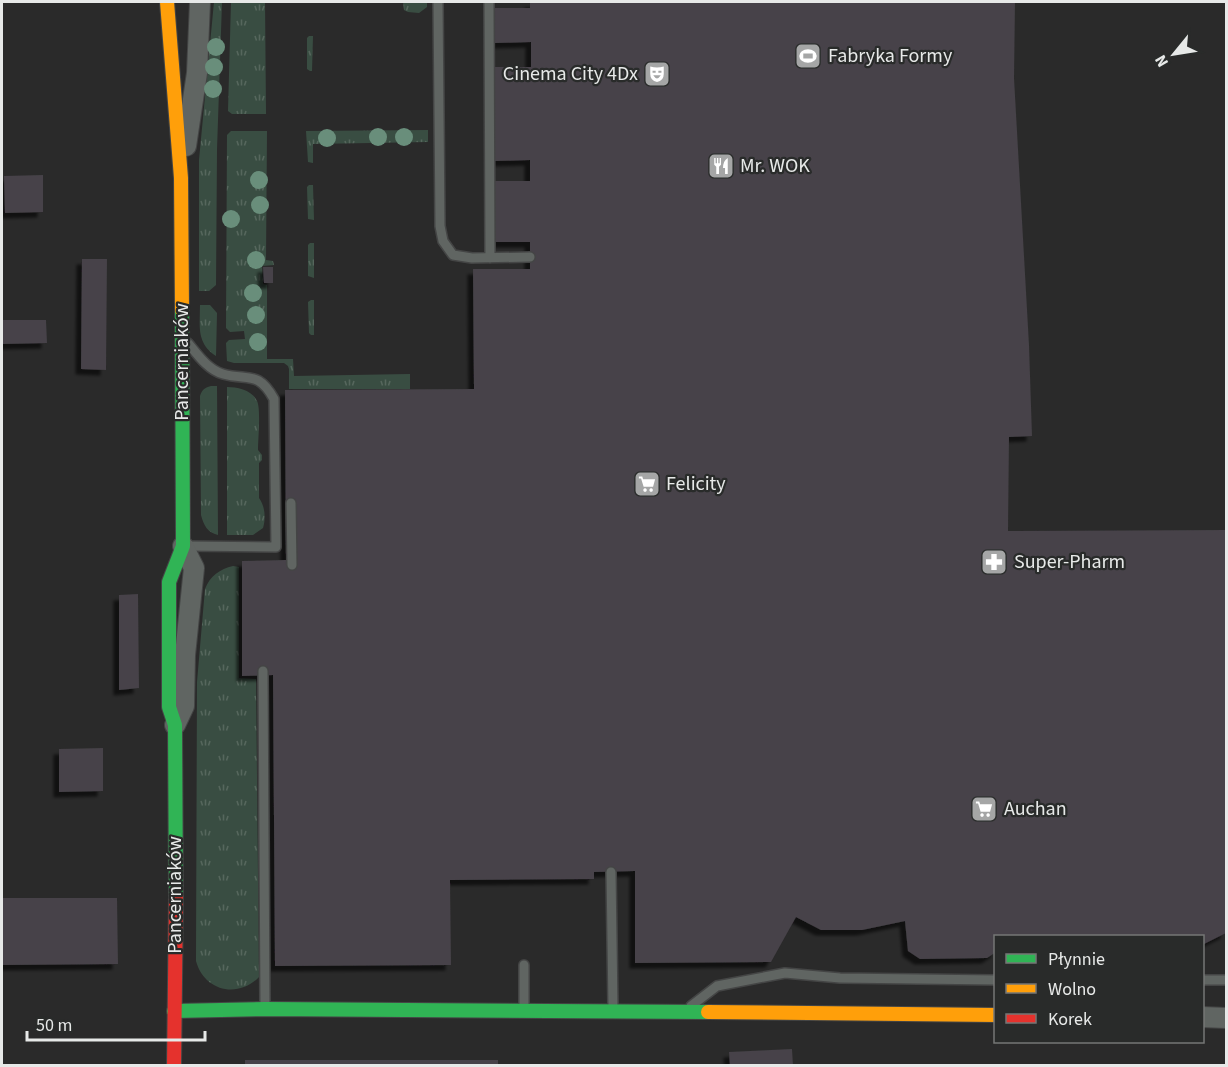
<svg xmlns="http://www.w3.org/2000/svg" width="1228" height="1067" font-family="'Source Sans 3',sans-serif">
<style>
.grass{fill:url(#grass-tufts)}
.building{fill:#464248;filter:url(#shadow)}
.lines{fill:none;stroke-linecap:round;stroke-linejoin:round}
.lane-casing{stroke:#444545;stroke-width:12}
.street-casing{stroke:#444545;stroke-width:22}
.fast-casing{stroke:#444545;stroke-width:16}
.slow-casing{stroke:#444545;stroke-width:16}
.jam-casing{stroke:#444545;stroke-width:16}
.lane{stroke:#606562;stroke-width:9}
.street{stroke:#606562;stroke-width:20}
.fast{stroke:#30b455;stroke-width:14}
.slow{stroke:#ff9f0a;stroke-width:14}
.jam{stroke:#e5322d;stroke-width:14}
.tree{fill:#698e7b}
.labels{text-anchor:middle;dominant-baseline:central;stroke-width:4.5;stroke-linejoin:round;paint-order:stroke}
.poi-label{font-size:20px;fill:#e7e9e8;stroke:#292b2a;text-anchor:start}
.street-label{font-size:20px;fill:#e7e9e8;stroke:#292b2a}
</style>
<defs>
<pattern id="grass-tufts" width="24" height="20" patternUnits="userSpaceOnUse" patternTransform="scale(1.5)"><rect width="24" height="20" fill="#394d42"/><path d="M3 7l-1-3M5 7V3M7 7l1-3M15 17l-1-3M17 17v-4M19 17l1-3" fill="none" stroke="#56675d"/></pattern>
<filter id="shadow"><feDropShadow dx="-5.5" dy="5.5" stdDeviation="1.5" flood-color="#0009"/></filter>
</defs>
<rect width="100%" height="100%" fill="#2a2a2a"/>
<path class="grass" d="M 214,2 L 222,2 L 217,149 L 216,285 L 209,291 L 199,291 L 199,160 Z
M 231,2 L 265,2 L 266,114 L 232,114 L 228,111 Z
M 403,2 L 427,2 L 427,7 L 419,13 L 408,12 L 404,10 Z
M 309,36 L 313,36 L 312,71 L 310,71 L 307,69 L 307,38 Z
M 428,130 L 428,142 L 313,144 L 313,163 L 308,162 L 306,131 Z
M 231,131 L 267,131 L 266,260 L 273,261 L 274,265 L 262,266 L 263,284 L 267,285 L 267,359 L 293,359 L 294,376 L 410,374 L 410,389 L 289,389 L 289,369 L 288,366 L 284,363 L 234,363 L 227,361 L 226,343 L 229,340 L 245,339 L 244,331 L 230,332 L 226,328 L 227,135 Z
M 309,185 L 313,185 L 314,220 L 308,219 L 307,187 Z
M 310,243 L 314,243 L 314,278 L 308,276 L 308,245 Z
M 311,300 L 314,300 L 314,335 L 311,335 L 309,333 L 308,302 Z
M 200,305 L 210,305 L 217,313 L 216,356 C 196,343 200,326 200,305 Z
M 211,386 L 217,386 L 218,535 C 207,532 204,526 201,515 L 200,396 C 202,390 204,388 211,386 Z
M 227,387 C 237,387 252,390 257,401 C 261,409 258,439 258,450 L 262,455 L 262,460 L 259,463 L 259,498 C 265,506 266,518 263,528 L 253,535 L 227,535 Z
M 233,566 L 239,567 L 239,678 L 256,679 L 259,977 C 238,999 204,991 196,961 L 197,682 L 205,589 C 210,576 220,569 233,566 Z"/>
<path class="building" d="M 530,2 L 1015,2 L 1014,78 L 1029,345 L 1032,436 L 1009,437 L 1008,531 L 1226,530 L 1226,933 L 1202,945 L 1202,936 L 996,936 L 996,952 L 987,958 L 920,959 L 908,951 L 905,921 L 862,930 L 821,930 L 796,917 L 771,962 L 635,963 L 635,871 L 594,872 L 594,879 L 450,880 L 451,965 L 275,966 L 273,675 L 242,676 L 242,561 L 286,560 L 285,390 L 474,389 L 473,269 L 530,269 L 530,242 L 494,242 L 493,181 L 530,181 L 530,160 L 494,161 L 493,67 L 531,67 L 531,42 L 495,43 L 495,8 L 530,8 Z
M 43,175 L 43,212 L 5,213 L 4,176 Z
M 82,259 L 107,259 L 106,370 L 81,369 Z
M 263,267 L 273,267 L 273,283 L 264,283 Z
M 2,320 L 46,320 L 47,343 L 2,344 Z
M 138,594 L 139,688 L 119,690 L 119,595 Z
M 103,748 L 103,791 L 59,792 L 59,749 Z
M 2,898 L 117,898 L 118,964 L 2,965 Z
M 792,1049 L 793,1066 L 730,1066 L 729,1052 Z
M 245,1060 L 498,1060 L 498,1066 L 245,1066 Z"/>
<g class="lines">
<g class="lane-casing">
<path id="lane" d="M 438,2 L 440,226 L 443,241 L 453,255 L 472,258 L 530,257
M 489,2 L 490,258
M 291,503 L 292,565
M 185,546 L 276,547 L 274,399 C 258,370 248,381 223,374 C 208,370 197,354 188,343
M 263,671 L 265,1006
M 611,872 L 613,1008
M 1202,980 L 1226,980
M 691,1006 L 717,986 L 785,973 L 840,978 L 996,980
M 524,1007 L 524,965"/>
</g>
<g class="street-casing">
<path id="street" d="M 186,146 L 197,73 L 200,2
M 175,725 L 184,706 L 185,655 L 194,568 L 183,546
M 1202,1017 L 1226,1018"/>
</g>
<g class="fast-casing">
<path id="fast" d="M 176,897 L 175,725 L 169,707 L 169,582 L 183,546 L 182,310
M 174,1011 L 265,1009 L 708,1012"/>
</g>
<g class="slow-casing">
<path id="slow" d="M 167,2 L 181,178 L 182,310
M 708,1012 L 996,1015"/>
</g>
<g class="jam-casing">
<path id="jam" d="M 174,1066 L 176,897"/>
</g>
<use href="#lane" class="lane"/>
<use href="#street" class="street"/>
<use href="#fast" class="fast"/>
<use href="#slow" class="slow"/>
<use href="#jam" class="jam"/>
</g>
<g class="tree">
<circle cx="216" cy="47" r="9"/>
<circle cx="214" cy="67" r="9"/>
<circle cx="213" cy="89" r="9"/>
<circle cx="378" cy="137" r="9"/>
<circle cx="404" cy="137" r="9"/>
<circle cx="327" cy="138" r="9"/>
<circle cx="259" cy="180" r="9"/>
<circle cx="260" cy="205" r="9"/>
<circle cx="231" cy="219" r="9"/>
<circle cx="256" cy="260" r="9"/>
<circle cx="253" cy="293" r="9"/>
<circle cx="256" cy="315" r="9"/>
<circle cx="258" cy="342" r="9"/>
</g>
<defs>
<g id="stadium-square" transform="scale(1.35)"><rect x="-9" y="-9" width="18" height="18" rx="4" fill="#a5a6a6" stroke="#292b2a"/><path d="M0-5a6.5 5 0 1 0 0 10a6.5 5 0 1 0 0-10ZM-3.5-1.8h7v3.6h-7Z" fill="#fff"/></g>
<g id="theatre-square" transform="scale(1.35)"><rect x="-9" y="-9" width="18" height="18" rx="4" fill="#a5a6a6" stroke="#292b2a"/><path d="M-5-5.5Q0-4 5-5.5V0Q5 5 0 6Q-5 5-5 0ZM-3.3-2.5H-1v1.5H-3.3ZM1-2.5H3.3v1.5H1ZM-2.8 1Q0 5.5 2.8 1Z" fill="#fff"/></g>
<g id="restaurant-square" transform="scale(1.35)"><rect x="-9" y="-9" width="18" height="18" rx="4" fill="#a5a6a6" stroke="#292b2a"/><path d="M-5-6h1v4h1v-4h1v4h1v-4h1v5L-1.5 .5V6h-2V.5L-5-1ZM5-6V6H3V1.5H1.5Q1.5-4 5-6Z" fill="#fff"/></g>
<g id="supermarket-square" transform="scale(1.35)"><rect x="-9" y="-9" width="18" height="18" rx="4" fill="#a5a6a6" stroke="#292b2a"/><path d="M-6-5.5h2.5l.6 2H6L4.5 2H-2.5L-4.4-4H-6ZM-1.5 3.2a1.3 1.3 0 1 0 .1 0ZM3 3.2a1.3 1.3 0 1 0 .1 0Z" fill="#fff"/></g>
<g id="pharmacy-square" transform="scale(1.35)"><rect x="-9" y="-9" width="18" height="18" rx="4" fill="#a5a6a6" stroke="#292b2a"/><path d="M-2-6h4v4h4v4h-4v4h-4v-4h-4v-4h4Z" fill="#fff"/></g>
</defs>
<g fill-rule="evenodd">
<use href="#stadium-square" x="808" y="56"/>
<use href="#theatre-square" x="657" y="74"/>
<use href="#restaurant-square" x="721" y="166"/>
<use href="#supermarket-square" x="647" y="484"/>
<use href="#pharmacy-square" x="994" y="562"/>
<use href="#supermarket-square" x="984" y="809"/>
</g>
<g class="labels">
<g class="poi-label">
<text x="828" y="56">Fabryka Formy</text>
<text x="638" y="74" text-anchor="end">Cinema City 4Dx</text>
<text x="740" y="166">Mr. WOK</text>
<text x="666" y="484">Felicity</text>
<text x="1014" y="562">Super-Pharm</text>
<text x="1004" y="809">Auchan</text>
</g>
<g class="street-label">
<text transform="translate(182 362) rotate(-90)">Pancerniaków</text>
<text transform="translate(175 895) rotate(-90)">Pancerniaków</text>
</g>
</g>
<rect width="1228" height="1067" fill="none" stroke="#e7e9e8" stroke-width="6"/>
<rect x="994" y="935" width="210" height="108" fill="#292b2a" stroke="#757776" stroke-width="1.5"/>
<rect x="1006" y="954" width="30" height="9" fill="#30b455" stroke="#757776" stroke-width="1.5"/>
<text x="1048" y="965" font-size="18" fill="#e7e9e8">Płynnie</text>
<rect x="1006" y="984" width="30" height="9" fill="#ff9f0a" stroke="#757776" stroke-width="1.5"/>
<text x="1048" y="995" font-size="18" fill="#e7e9e8">Wolno</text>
<rect x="1006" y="1014" width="30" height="9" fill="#e5322d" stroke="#757776" stroke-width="1.5"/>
<text x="1048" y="1025" font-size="18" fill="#e7e9e8">Korek</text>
<g transform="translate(1174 54) rotate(240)" stroke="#292b2a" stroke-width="4.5" paint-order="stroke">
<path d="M0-4.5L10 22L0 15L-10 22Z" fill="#e7e9e8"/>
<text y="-9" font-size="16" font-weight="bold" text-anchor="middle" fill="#e7e9e8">N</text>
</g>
<path d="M27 1031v9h178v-9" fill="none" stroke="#e7e9e8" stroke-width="3"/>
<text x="36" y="1031" font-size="18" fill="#e7e9e8" stroke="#292b2a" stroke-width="4.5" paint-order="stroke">50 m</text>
</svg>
